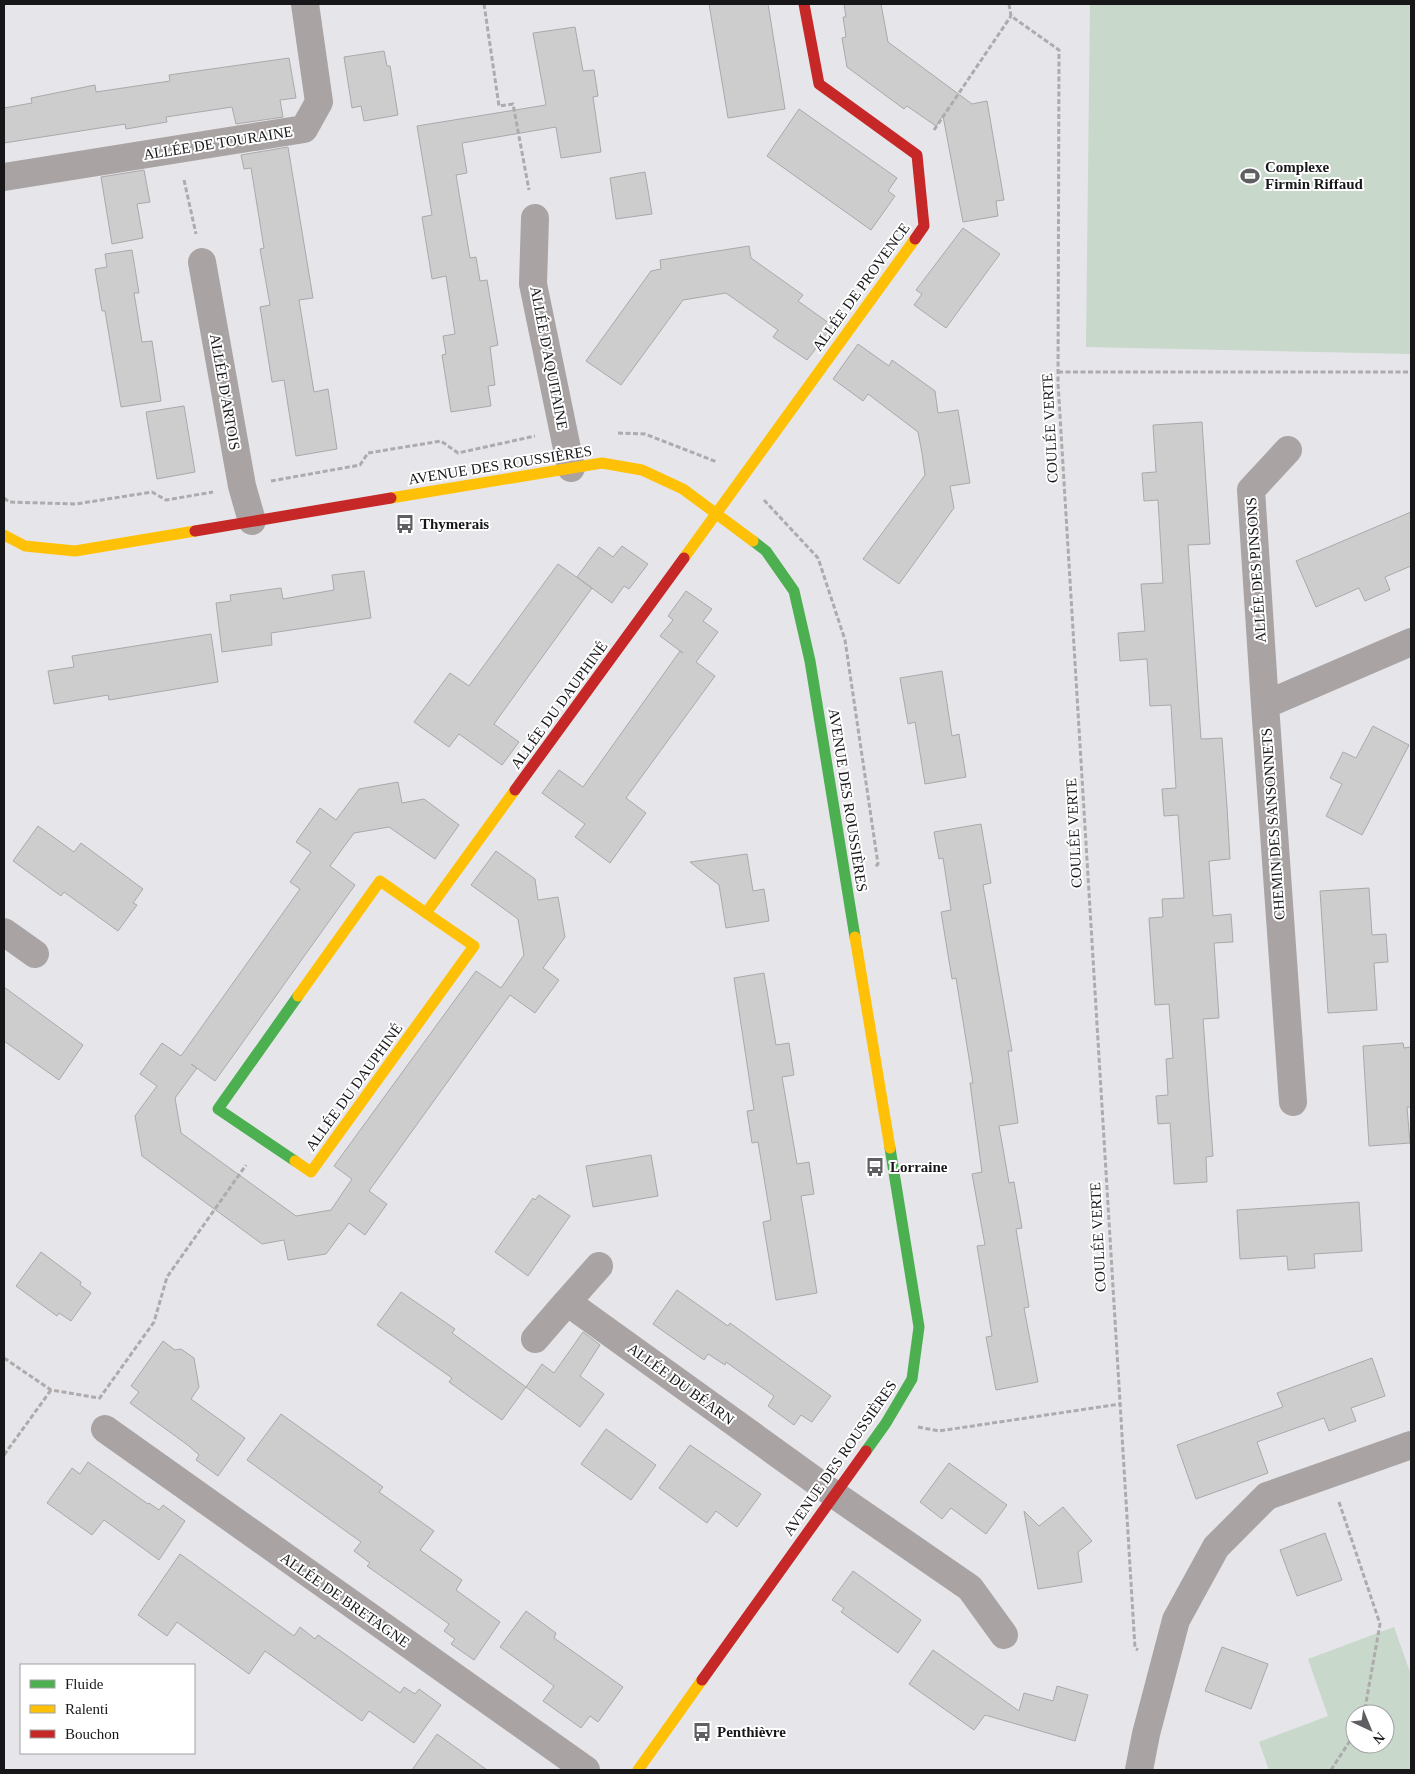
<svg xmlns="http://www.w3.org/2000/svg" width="1415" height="1774" font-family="'Times New Roman',serif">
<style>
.green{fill:#c8d8ca;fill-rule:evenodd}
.building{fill:#cdcdce;stroke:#aaa9aa}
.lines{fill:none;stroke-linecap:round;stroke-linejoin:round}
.path{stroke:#afabad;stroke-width:3;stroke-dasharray:5 2.5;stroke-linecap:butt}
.street{stroke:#a9a3a3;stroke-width:28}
.fast{stroke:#4caf50;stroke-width:11}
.slow{stroke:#ffc107;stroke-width:11}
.jam{stroke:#c62828;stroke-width:11}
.labels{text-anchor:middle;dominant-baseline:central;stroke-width:4;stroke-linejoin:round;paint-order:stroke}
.street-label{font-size:15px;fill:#17171a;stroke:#fff}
.poi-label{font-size:15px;font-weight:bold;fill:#17171a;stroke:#fff;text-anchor:start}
</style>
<rect width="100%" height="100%" fill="#e5e5ea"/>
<path class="green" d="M 1090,4 L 1411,4 L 1411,354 L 1086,347 Z
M 1394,1627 L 1411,1675 L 1411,1770 L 1269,1770 L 1259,1742 L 1328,1716 L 1308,1659 ZM 1355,1714 L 1385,1714 L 1385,1744 L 1355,1744 Z"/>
<path class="building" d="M 709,4 L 768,4 L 785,109 L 728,118 Z
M 844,4 L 881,4 L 888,42 L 972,104 L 987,101 L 1004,200 L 996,201 L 998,216 L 963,222 L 943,116 L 936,126 L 907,106 L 904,109 L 847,67 L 842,38 L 846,37 L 843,17 L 846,17 Z
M 575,27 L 583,71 L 594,70 L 598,96 L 593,97 L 601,152 L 561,158 L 556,127 L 462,143 L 467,173 L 456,175 L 470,258 L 476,257 L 480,281 L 487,280 L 498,345 L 490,347 L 495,385 L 488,386 L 491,406 L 451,412 L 442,355 L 446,354 L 443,336 L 455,334 L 446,276 L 432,279 L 422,217 L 432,215 L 417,126 L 546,105 L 533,33 Z
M 384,51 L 387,66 L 390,66 L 398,115 L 364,121 L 361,106 L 352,108 L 344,57 Z
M 289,58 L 296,98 L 280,100 L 283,117 L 236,124 L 232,107 L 166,117 L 167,122 L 126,129 L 125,124 L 4,143 L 4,108 L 32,103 L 31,98 L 95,85 L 96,92 L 170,81 L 169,75 Z
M 799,109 L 897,178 L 888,191 L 895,196 L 871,230 L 767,156 Z
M 288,147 L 313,298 L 299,300 L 314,392 L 328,389 L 337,449 L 296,456 L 284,380 L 272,382 L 260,307 L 270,305 L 260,249 L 264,248 L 251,168 L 244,169 L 241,155 Z
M 144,170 L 150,202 L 137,204 L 143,238 L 112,244 L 101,177 Z
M 645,172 L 652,214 L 616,219 L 610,178 Z
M 963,228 L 1000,254 L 946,328 L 914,305 L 922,294 L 916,290 Z
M 749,246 L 751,258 L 803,295 L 798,301 L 833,326 L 807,360 L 773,337 L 778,330 L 726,293 L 683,300 L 621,385 L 586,361 L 651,271 L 661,269 L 660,260 Z
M 132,250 L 139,293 L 134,293 L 142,342 L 152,341 L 161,401 L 121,407 L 105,311 L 102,311 L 95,269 L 107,267 L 105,254 Z
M 858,344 L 889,366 L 892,360 L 935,391 L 938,413 L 958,410 L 970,483 L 950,486 L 954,508 L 899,584 L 863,559 L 925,475 L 922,453 L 918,432 L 868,394 L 863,401 L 833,379 Z
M 184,406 L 195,472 L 157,479 L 146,412 Z
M 1202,422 L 1210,544 L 1188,545 L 1201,739 L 1222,738 L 1227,807 L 1230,859 L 1209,861 L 1213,916 L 1231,914 L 1233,942 L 1214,943 L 1219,1018 L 1203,1019 L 1213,1156 L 1206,1157 L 1207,1182 L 1174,1184 L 1170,1123 L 1158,1124 L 1156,1096 L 1168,1095 L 1166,1059 L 1173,1058 L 1169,1004 L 1155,1005 L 1149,918 L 1163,917 L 1162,899 L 1184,898 L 1178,815 L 1164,816 L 1162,789 L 1176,788 L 1171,705 L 1150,706 L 1147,659 L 1120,661 L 1118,633 L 1145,631 L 1141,584 L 1163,583 L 1158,500 L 1144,501 L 1142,473 L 1156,472 L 1153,425 Z
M 1411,512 L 1411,566 L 1385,577 L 1390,590 L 1365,601 L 1359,588 L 1316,607 L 1296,561 Z
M 622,546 L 648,564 L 629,589 L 624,586 L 612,603 L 577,577 L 599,547 L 613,557 Z
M 558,564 L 592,588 L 494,724 L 519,742 L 502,765 L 459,734 L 449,747 L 414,722 L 450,673 L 469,686 Z
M 364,571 L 371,618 L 271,633 L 272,645 L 222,652 L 216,603 L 231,601 L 230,595 L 281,588 L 283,599 L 334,590 L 332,575 Z
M 686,591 L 712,609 L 703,621 L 718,632 L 696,662 L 715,676 L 626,798 L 646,813 L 610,863 L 575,837 L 585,824 L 542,793 L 559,770 L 583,787 L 680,651 L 683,653 L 660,636 L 673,620 L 668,616 Z
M 211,634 L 218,682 L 109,700 L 108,695 L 54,704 L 48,671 L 74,667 L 72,656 Z
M 942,671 L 952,736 L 959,734 L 966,777 L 925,784 L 915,722 L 908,724 L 900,678 Z
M 1373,726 L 1409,745 L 1362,835 L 1326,816 L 1342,784 L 1330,778 L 1343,752 L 1356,758 Z
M 398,782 L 402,803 L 424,799 L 459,825 L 435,859 L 389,827 L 354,833 L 330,866 L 355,885 L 215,1081 L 191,1064 L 197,1068 L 175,1098 L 181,1133 L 296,1216 L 331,1210 L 352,1179 L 334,1166 L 476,971 L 501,988 L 524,955 L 518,919 L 471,885 L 496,851 L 535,879 L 538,900 L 558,897 L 565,937 L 543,968 L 559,980 L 535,1013 L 510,995 L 369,1191 L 387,1204 L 365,1235 L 349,1223 L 326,1254 L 288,1260 L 284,1240 L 262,1244 L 142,1156 L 135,1116 L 157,1086 L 140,1074 L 162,1043 L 181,1056 L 300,889 L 290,882 L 311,852 L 296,842 L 320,808 L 336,820 L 359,789 Z
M 981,824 L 991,883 L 983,885 L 1012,1051 L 1008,1051 L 1018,1123 L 999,1126 L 1009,1183 L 1014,1182 L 1022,1228 L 1016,1229 L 1029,1307 L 1024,1308 L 1038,1382 L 996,1390 L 986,1337 L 992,1336 L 977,1246 L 985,1245 L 972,1174 L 982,1172 L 970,1083 L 973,1083 L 956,978 L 952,979 L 941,912 L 951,910 L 943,858 L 939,859 L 934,832 Z
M 38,826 L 74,852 L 81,843 L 143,889 L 133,903 L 137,905 L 118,931 L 64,892 L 61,896 L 13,861 Z
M 747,854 L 753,891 L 764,889 L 769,921 L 726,928 L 719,885 L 690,862 Z
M 1369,888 L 1372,935 L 1386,934 L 1388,962 L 1374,963 L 1377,1010 L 1328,1013 L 1320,891 Z
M 764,973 L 776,1045 L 789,1043 L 794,1075 L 782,1077 L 797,1164 L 809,1162 L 814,1194 L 801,1196 L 817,1293 L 776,1300 L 763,1222 L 771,1220 L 758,1142 L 752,1143 L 747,1111 L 754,1110 L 734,978 Z
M 4,987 L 83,1045 L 59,1080 L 4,1041 Z
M 1403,1043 L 1404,1048 L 1411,1047 L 1411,1107 L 1407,1107 L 1410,1143 L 1369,1146 L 1363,1046 Z
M 651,1155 L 658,1196 L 593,1207 L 586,1166 Z
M 539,1195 L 570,1216 L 528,1276 L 495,1252 L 533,1198 L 535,1200 Z
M 1359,1202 L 1362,1251 L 1314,1254 L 1315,1268 L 1288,1270 L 1287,1256 L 1240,1259 L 1237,1210 Z
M 41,1252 L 81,1282 L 80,1285 L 91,1293 L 71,1321 L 59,1313 L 57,1316 L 16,1286 Z
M 677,1290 L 728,1326 L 730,1323 L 831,1396 L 812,1422 L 801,1415 L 794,1425 L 768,1406 L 774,1396 L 726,1362 L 725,1365 L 708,1354 L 704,1360 L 653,1324 Z
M 401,1292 L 455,1329 L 452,1333 L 526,1387 L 502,1420 L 449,1382 L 452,1378 L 377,1325 Z
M 583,1332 L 600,1345 L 580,1376 L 604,1394 L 580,1427 L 526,1387 L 542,1364 L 554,1373 Z
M 163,1341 L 175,1350 L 181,1349 L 194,1358 L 199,1387 L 191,1399 L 245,1438 L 218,1476 L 196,1460 L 199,1455 L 189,1446 L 130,1403 L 139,1392 L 131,1386 Z
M 1372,1358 L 1385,1396 L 1351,1408 L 1356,1421 L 1329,1431 L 1324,1418 L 1257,1442 L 1268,1473 L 1196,1499 L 1177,1445 L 1283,1407 L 1277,1393 Z
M 281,1414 L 383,1487 L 379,1492 L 434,1531 L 420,1550 L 462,1580 L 456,1590 L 500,1622 L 474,1660 L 451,1644 L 455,1639 L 444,1631 L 449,1624 L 367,1566 L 370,1563 L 354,1551 L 361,1542 L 247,1460 Z
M 606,1429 L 656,1465 L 631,1500 L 581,1464 Z
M 690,1445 L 761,1494 L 737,1527 L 716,1511 L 707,1523 L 659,1488 Z
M 88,1462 L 148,1504 L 149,1503 L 159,1510 L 163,1505 L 185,1521 L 159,1560 L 104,1520 L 92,1535 L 47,1503 L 72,1468 L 80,1474 Z
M 949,1463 L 1007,1505 L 986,1534 L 951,1508 L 942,1519 L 920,1502 Z
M 1063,1507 L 1092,1541 L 1078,1552 L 1082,1582 L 1038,1589 L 1024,1511 L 1039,1526 Z
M 1325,1533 L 1342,1580 L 1297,1596 L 1280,1550 Z
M 180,1554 L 294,1636 L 300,1627 L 315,1639 L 318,1635 L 400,1693 L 404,1687 L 415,1694 L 419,1689 L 441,1705 L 414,1743 L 369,1711 L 362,1721 L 265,1651 L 249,1674 L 177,1622 L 167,1636 L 138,1615 Z
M 853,1571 L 921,1620 L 898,1653 L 841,1612 L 844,1608 L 832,1600 Z
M 526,1611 L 556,1633 L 554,1638 L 623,1687 L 598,1722 L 590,1716 L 581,1728 L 543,1701 L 554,1686 L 500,1647 Z
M 1222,1647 L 1268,1664 L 1251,1709 L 1205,1691 Z
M 933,1650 L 1019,1711 L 1024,1693 L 1053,1701 L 1057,1686 L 1088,1695 L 1075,1741 L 985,1715 L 974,1730 L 909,1684 Z
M 437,1734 L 487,1770 L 412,1770 Z"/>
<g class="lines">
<path class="path" d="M 484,4 L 499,106 L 513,104 L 529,190
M 1009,4 L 1011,16 L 1059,50 L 1058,383 L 1127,1517 L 1135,1648 L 1138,1650
M 934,130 L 1011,16
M 184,180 L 196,234
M 1058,372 L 1411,372
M 618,433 L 645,434 L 717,462
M 271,481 L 360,465 L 368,453 L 441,441 L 458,453 L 535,436
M 4,498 L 9,502 L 76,504 L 152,492 L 166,500 L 213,492
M 764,500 L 818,558 L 845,640 L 878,864 L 875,867
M 4,1358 L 51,1390 L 99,1398
M 99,1399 L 154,1322 L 167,1277 L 246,1165
M 918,1427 L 939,1431 L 1120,1404
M 4,1455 L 51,1390
M 1339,1502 L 1380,1624 L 1364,1714
M 1331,1770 L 1355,1733"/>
<path class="street" d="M 4,177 L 304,129 L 319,102 L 305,4
M 535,218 L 533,284 L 571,468
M 202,262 L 242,486 L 252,521
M 1265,705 L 1251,490 L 1288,450
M 4,932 L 35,954
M 1293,1102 L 1265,705 L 1411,642
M 567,1302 L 599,1266
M 535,1339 L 567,1302 L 835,1495 L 970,1588 L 1004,1635
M 105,1429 L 586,1770
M 1139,1770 L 1146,1734 L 1176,1620 L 1216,1547 L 1267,1496 L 1411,1445"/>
<path class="fast" d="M 753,541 L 766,551 L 794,591 L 810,661 L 855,937
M 295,1161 L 218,1109 L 298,996
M 866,1451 L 886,1423 L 912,1379 L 919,1327 L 890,1148"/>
<path class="slow" d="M 391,498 L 602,463 L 642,470 L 683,489 L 753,541
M 4,535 L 25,546 L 75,551 L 195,531
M 684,558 L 915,239
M 855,937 L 890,1148
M 298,996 L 380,881 L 426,913 L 515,790
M 295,1161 L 311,1172 L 474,946 L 426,913
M 638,1770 L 702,1680"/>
<path class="jam" d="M 804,4 L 819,84 L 917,155 L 924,226 L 915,239
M 195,531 L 391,498
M 515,790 L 684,558
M 702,1680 L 866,1451"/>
</g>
<defs>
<g id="stadium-bare" transform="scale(1.5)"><path d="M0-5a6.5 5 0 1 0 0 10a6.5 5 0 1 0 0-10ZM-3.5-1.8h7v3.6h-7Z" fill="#5f5f63" stroke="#fff" stroke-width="2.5" paint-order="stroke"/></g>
<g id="bus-bare" transform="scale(1.5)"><path d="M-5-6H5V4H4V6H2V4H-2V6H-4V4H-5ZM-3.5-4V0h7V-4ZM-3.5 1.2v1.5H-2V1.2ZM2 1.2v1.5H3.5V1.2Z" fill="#5f5f63" stroke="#fff" stroke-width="2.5" paint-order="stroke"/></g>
</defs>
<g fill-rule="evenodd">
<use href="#stadium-bare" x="1250" y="176"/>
<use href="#bus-bare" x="405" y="524"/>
<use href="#bus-bare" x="875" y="1167"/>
<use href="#bus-bare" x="702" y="1732"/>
</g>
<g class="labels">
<g class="street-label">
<text transform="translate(218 143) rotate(-9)">ALLÉE DE TOURAINE</text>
<text transform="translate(861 287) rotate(-54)">ALLÉE DE PROVENCE</text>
<text transform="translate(549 358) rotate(79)">ALLÉE D'AQUITAINE</text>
<text transform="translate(225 392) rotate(80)">ALLÉE D'ARTOIS</text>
<text transform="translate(1050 428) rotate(-93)">COULÉE VERTE</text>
<text transform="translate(500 465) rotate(-9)">AVENUE DES ROUSSIÈRES</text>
<text transform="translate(1256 570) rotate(-94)">ALLÉE DES PINSONS</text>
<text transform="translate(559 705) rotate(-54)">ALLÉE DU DAUPHINÉ</text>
<text transform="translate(848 800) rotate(81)">AVENUE DES ROUSSIÈRES</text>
<text transform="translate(1273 824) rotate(-94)">CHEMIN DES SANSONNETS</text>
<text transform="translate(1074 833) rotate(-93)">COULÉE VERTE</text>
<text transform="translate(354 1087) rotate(-54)">ALLÉE DU DAUPHINÉ</text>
<text transform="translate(1098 1237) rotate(-93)">COULÉE VERTE</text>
<text transform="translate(681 1384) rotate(36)">ALLÉE DU BÉARN</text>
<text transform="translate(840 1458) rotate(-55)">AVENUE DES ROUSSIÈRES</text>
<text transform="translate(345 1600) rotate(35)">ALLÉE DE BRETAGNE</text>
</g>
<g class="poi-label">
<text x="1265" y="167">Complexe<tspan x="1265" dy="17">Firmin Riffaud</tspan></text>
<text x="420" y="524">Thymerais</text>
<text x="890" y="1167">Lorraine</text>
<text x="717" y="1732">Penthièvre</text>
</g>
</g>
<rect width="1415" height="1774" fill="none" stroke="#17171a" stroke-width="10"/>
<rect x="20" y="1664" width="175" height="90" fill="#ffffff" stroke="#a2a2a3"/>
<rect x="30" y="1680" width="25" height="8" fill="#4caf50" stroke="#a2a2a3"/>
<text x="65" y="1689" font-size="15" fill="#17171a">Fluide</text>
<rect x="30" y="1705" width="25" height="8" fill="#ffc107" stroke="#a2a2a3"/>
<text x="65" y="1714" font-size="15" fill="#17171a">Ralenti</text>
<rect x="30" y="1730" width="25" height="8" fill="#c62828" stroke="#a2a2a3"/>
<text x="65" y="1739" font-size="15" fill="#17171a">Bouchon</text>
<g transform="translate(1370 1729) rotate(136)"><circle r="24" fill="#ffffff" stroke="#a2a2a3"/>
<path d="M0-4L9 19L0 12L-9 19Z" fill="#5f5f63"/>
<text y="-8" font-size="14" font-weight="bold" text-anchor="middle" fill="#17171a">N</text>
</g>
</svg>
